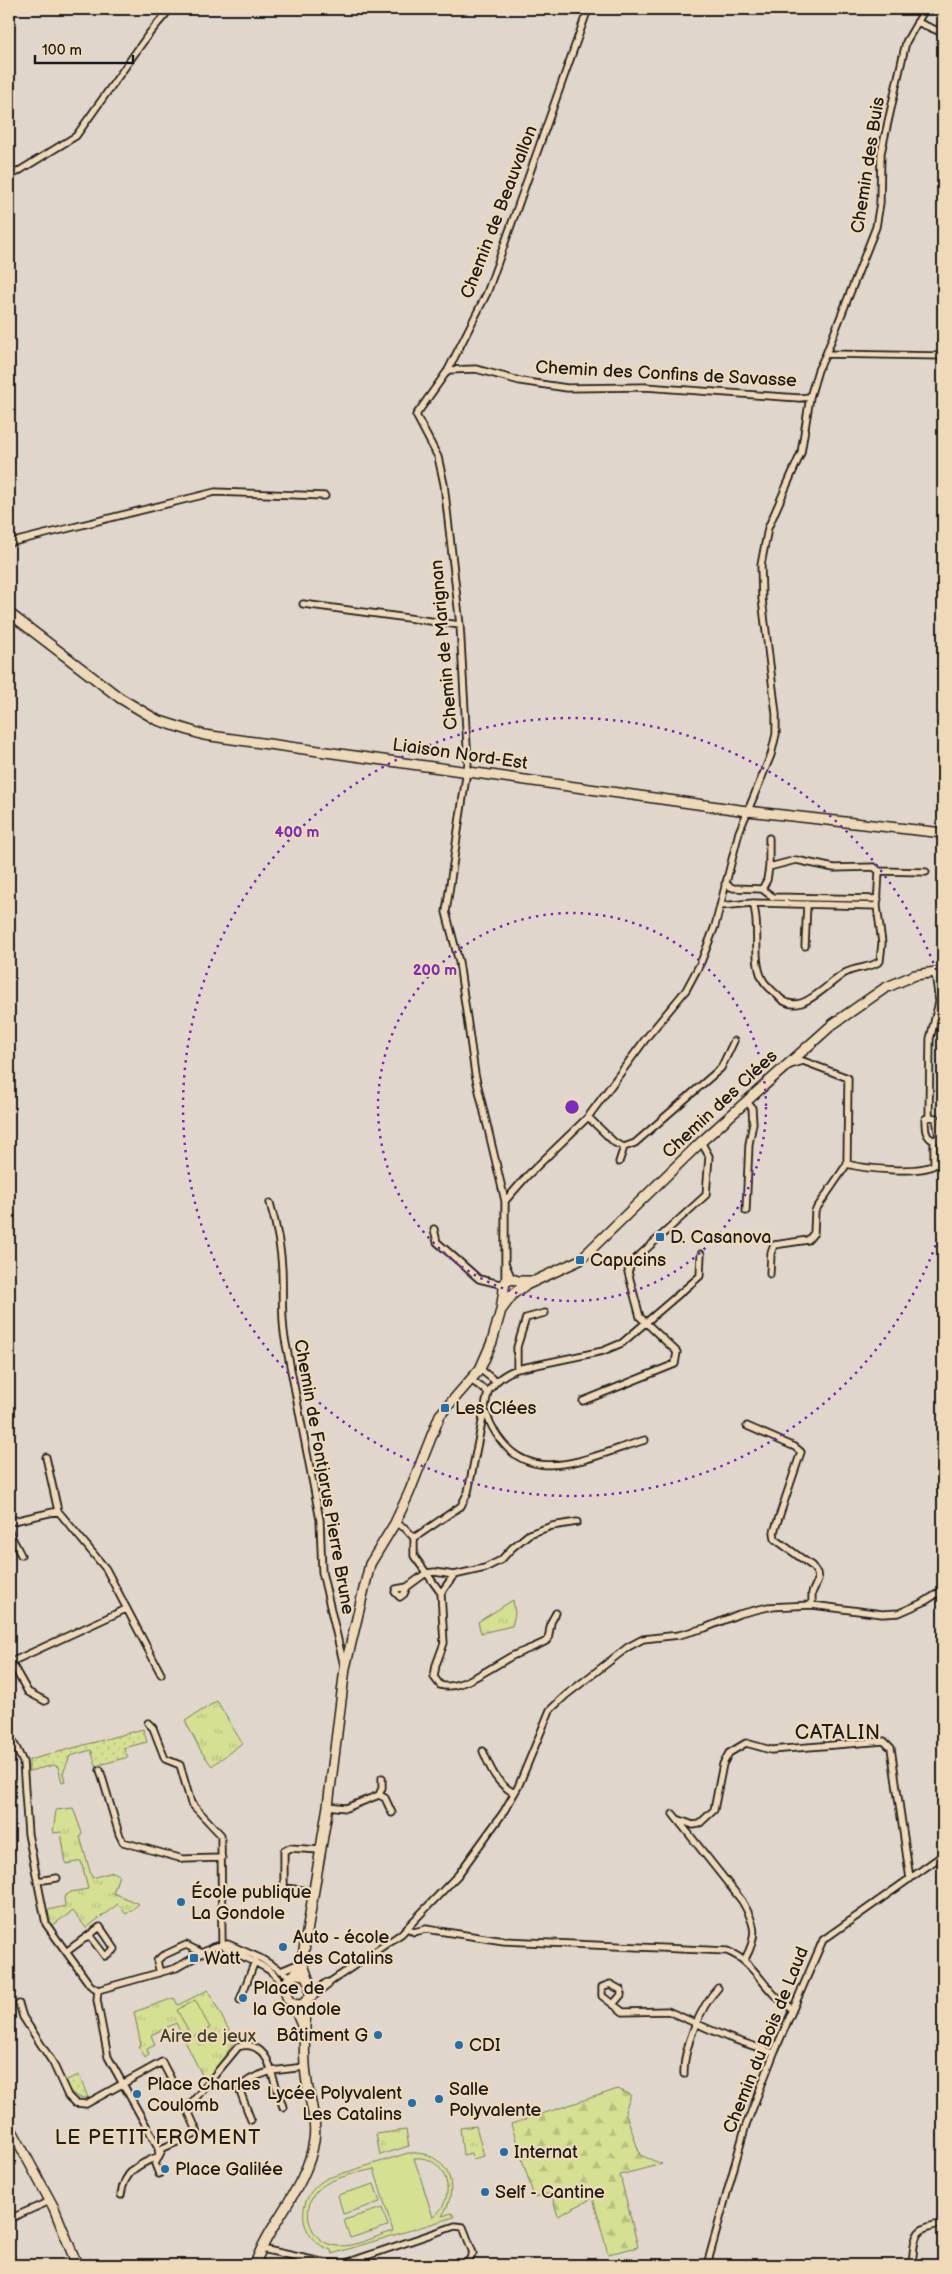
<svg xmlns="http://www.w3.org/2000/svg" width="952" height="2274" font-family="'Balsamiq Sans',sans-serif">
<style>
.grass{fill:url(#grass-dots);stroke:#787e58}
.forest{fill:url(#forest-firs);stroke:#787e58}
.park{fill:url(#park-tufts);stroke:#787e58}
.pitch{fill:#d5e093;stroke:#787e58;fill-rule:evenodd}
.lines{fill:none;stroke-linecap:round;stroke-linejoin:round}
.street-casing{stroke:#1c1c1c;stroke-width:9}
.secondary-casing{stroke:#1c1c1c;stroke-width:12}
.street{stroke:#eed9b8;stroke-width:5.5}
.secondary{stroke:#eed9b8;stroke-width:9}
.ring{fill:none;stroke:#7b2cbf;stroke-width:2.5;stroke-dasharray:2.5 5}
.poi-dot{fill:#1f6fb2;stroke:#eed9b8;stroke-width:2}
.labels{text-anchor:middle;dominant-baseline:central;stroke-width:4.5;stroke-linejoin:round;paint-order:stroke}
.street-label{font-size:18px;fill:#1c1c1c;stroke:#eed9b8}
.poi-label{font-size:18px;fill:#1c1c1c;stroke:#eed9b8;text-anchor:start}
.park-label{font-size:18px;fill:#414334;stroke:#eed9b8}
.quarter-label{font-size:20px;letter-spacing:1px;fill:#1c1c1c;stroke:#eed9b8}
.centre{fill:#7b2cbf;stroke:#eed9b8;stroke-width:2.5}
.ring-label{font-size:15px;text-anchor:middle;font-weight:bold;fill:#7b2cbf;stroke:#eed9b8;stroke-width:4.5;stroke-linejoin:round;paint-order:stroke}
</style>
<defs>
<pattern id="grass-dots" width="8" height="8" patternUnits="userSpaceOnUse" patternTransform="scale(1.25)"><rect width="8" height="8" fill="#d5e093"/><path d="M2 2h.1M6 6h.1" fill="none" stroke="#b6c07e" stroke-width="1.8" stroke-linecap="round"/></pattern>
<pattern id="forest-firs" width="22" height="20" patternUnits="userSpaceOnUse" patternTransform="scale(1.25)"><rect width="22" height="20" fill="#d5e093"/><path d="M5 1l3.5 6h-7zM16 11l3.5 6h-7z" fill="#b6c07e"/></pattern>
<pattern id="park-tufts" width="24" height="20" patternUnits="userSpaceOnUse" patternTransform="scale(1.25)"><rect width="24" height="20" fill="#d5e093"/><path d="M3 7l-1-3M5 7V3M7 7l1-3M15 17l-1-3M17 17v-4M19 17l1-3" fill="none" stroke="#b6c07e"/></pattern>
</defs>
<rect width="100%" height="100%" fill="#e1d6cb"/>
<filter id="ink" filterUnits="userSpaceOnUse"><feTurbulence type="fractalNoise" baseFrequency=".02" numOctaves="2"/><feDisplacementMap in="SourceGraphic" scale="10" xChannelSelector="R" yChannelSelector="G"/><feConvolveMatrix kernelMatrix="1 2 1 2 8 2 1 2 1" color-interpolation-filters="sRGB"/></filter>
<g filter="url(#ink)">
<path class="grass" d="M 143,1729 L 147,1742 L 123,1748 L 128,1757 L 96,1766 L 91,1750 L 70,1756 L 63,1773 L 65,1781 L 62,1782 L 58,1767 L 54,1765 L 29,1771 L 29,1760 Z
M 79,2075 L 88,2098 C 74,2098 70,2093 64,2081 Z"/>
<path class="forest" d="M 618,2089 L 631,2095 L 625,2111 L 640,2155 L 662,2164 L 620,2175 L 638,2247 L 608,2254 L 593,2198 L 558,2216 L 551,2193 L 534,2197 L 511,2124 Z"/>
<path class="park" d="M 513,1600 L 515,1614 L 512,1626 L 481,1633 L 478,1622 Z
M 217,1701 L 242,1743 L 212,1766 L 201,1751 L 185,1721 Z
M 73,1808 L 82,1833 L 80,1837 L 92,1878 L 113,1872 L 119,1875 L 113,1893 L 139,1904 L 126,1914 L 118,1904 L 86,1928 L 73,1911 L 51,1926 L 48,1910 L 65,1906 L 64,1897 L 71,1892 L 88,1889 L 81,1861 L 66,1864 L 61,1832 L 53,1833 L 56,1810 Z
M 208,1990 L 235,2042 L 205,2081 L 176,2023 L 151,2035 L 155,2045 L 147,2049 L 149,2055 L 145,2058 L 139,2046 L 141,2045 L 134,2012 L 174,1998 L 178,2005 Z
M 476,2126 L 484,2156 L 473,2159 L 471,2153 L 463,2155 L 460,2128 Z
M 406,2130 L 409,2146 L 380,2155 L 376,2134 Z"/>
<path class="pitch" d="M 195,2000 L 210,2028 L 192,2037 L 177,2010 Z
M 408,2153 C 447,2150 462,2186 442,2216 L 452,2213 L 454,2217 L 332,2254 L 331,2250 C 295,2238 295,2194 328,2178 ZM 414,2158 C 447,2155 459,2198 433,2217 ZM 374,2169 L 393,2231 C 377,2236 355,2247 338,2246 C 309,2244 298,2207 320,2188 C 333,2177 358,2173 374,2169 Z
M 374,2184 L 380,2202 L 343,2214 L 338,2195 Z
M 382,2208 L 388,2226 L 350,2238 L 344,2220 Z"/>
<g class="lines">
<g class="street-casing">
<path id="street" d="M 917,22 L 943,33
M 9,177 L 76,136 L 148,35 L 170,9
M 826,354 L 876,227 L 880,203 L 881,153 L 906,42 L 925,9
M 448,370 L 476,369 L 520,381 L 567,388 L 645,387 L 799,398 L 810,397 L 818,370 L 826,354 L 943,356
M 9,543 L 215,492 L 325,496
M 303,604 L 460,625
M 769,867 L 769,838
M 879,871 L 926,872
M 725,884 L 733,888 L 762,889 L 767,880 L 769,867 L 796,860 L 834,868 L 874,867 L 879,871 L 877,906 L 882,943 L 880,961 C 870,969 857,966 845,973 C 832,981 815,999 801,1003 C 791,1006 783,1002 777,995 C 772,990 764,984 762,978 C 752,958 761,927 753,903
M 762,889 L 773,897 L 878,899
M 720,906 L 753,903 L 877,906
M 805,946 L 807,904
M 588,1117 L 615,1143 L 624,1147 L 635,1143 L 721,1068 L 734,1041
M 929,1117 L 930,1039 L 939,1002 L 935,972
M 619,1162 L 624,1147
M 847,1164 C 865,1169 918,1174 934,1165 L 934,1141 L 939,1137 L 936,1118 L 929,1117 L 925,1119 C 925,1129 925,1136 934,1141
M 505,1201 L 527,1176 L 588,1117 L 647,1037 L 686,990 L 701,962 L 715,926 L 739,832 L 771,755 L 776,734 L 776,714 L 762,599 L 761,565 L 768,528 L 801,453 L 810,397
M 270,1203 C 276,1224 281,1246 282,1269 C 283,1293 281,1316 285,1339 L 320,1520 L 322,1572 L 344,1666
M 746,1211 L 749,1144 L 753,1123 L 752,1108 L 747,1102
M 434,1229 L 437,1242 L 479,1279 L 504,1285
M 505,1263 L 512,1279
M 770,1274 L 771,1253 L 774,1245 L 808,1240 L 814,1233 L 815,1211 L 847,1164 L 848,1078 L 803,1061 L 790,1065
M 505,1282 L 505,1201 L 475,1074 L 459,962 L 446,912 L 468,763 L 460,625 L 444,484 L 438,457 L 416,415 L 448,370 L 487,293 L 588,9
M 480,1369 L 495,1381
M 517,1369 L 517,1347 L 526,1318 L 545,1313
M 471,1380 L 488,1392
M 583,1401 L 675,1364 L 677,1352 L 640,1317 L 628,1272 L 632,1262 L 706,1195 L 709,1156 L 701,1142
M 486,1413 C 518,1496 582,1459 645,1440
M 747,1426 L 795,1447 L 801,1452 L 774,1532 L 775,1539 L 812,1566 L 817,1573 L 818,1580 L 812,1593 L 812,1605
M 46,1457 L 58,1511 L 106,1569 L 161,1674
M 9,1522 L 58,1511
M 395,1523 L 405,1528 L 414,1538
M 9,1532 L 21,1555
M 414,1538 L 461,1506 L 468,1492 L 488,1392 C 496,1380 504,1374 517,1369 L 603,1351 L 622,1343 L 700,1276 L 701,1254
M 414,1538 L 414,1556 L 441,1593 L 444,1643 L 436,1665 L 434,1677 L 440,1685 C 459,1692 495,1665 512,1656 C 524,1650 537,1647 548,1640 L 551,1622 L 556,1613
M 407,1587 L 404,1594 L 400,1597 L 395,1592 L 396,1589 L 407,1587 L 426,1573 L 435,1572 L 454,1575 L 485,1568 L 501,1560 L 512,1548 L 529,1534 L 552,1526 L 577,1522
M 441,1593 L 454,1575
M 11,1662 L 28,1692 L 45,1701
M 9,1663 L 126,1609
M 148,1723 L 153,1728 L 165,1759 L 180,1765 L 191,1803 L 221,1835 L 222,1945
M 9,1733 L 23,1762 L 28,1834 L 46,1924 L 90,1985 L 98,1990
M 483,1751 C 491,1770 496,1783 514,1793
M 100,1770 L 119,1834 L 123,1842 L 183,1859 L 222,1858
M 379,1795 L 385,1798 L 392,1813
M 328,1806 L 346,1808 L 379,1795 L 382,1788 L 382,1778
M 673,1814 L 742,1901 C 756,1925 758,1935 745,1959
M 677,1819 L 693,1825 L 699,1824 L 714,1810 L 723,1764 L 729,1753 L 746,1743 L 771,1750 L 884,1741 L 891,1748 L 910,1879
M 37,1881 L 57,1878
M 313,1891 L 284,1888 L 284,1851 L 290,1848 L 320,1850
M 408,1928 L 414,1932 L 426,1929 L 504,1941 L 727,1951 C 758,1963 763,1993 793,2009
M 222,1945 C 242,1960 272,1963 285,1988
M 66,1952 L 100,1927 L 115,1949 L 105,1956 L 89,1935
M 281,1971 L 300,1963
M 160,1973 L 157,1961 L 162,1956 L 186,1945 L 202,1953
M 327,1984 L 401,1934 L 458,1875 L 503,1813 L 518,1787 L 550,1710 L 566,1695 L 628,1647 L 643,1639 L 679,1635 L 705,1628 L 739,1614 L 768,1607 L 812,1605 L 882,1614 L 899,1613 L 924,1602 L 943,1590
M 98,1990 L 176,1968 L 213,1947 L 228,1944 L 260,1958 L 290,1976
M 98,1990 L 97,2000 L 108,2057 L 158,2147 L 159,2156 L 155,2164 L 159,2174
M 240,2000 L 255,1961
M 614,2003 L 621,1995 L 621,1990 L 610,1984 L 602,1987 L 602,1996 L 623,2012 L 668,2011 L 727,2037 L 774,2053
M 19,2004 L 23,2017 L 53,2063 L 68,2096 L 75,2103 L 86,2104 L 162,2062 L 171,2079
M 684,2074 C 683,2049 700,2007 718,1988
M 251,2120 L 240,2091 C 245,2078 259,2076 271,2071 L 283,2107
M 121,2195 C 124,2171 139,2164 159,2156 L 163,2148 L 198,2133 L 189,2113 L 189,2106 L 238,2047 C 256,2041 268,2055 271,2071 L 305,2067
M 9,2219 L 50,2201
M 262,2249 L 326,2263 L 343,2264 L 455,2226 L 463,2227 L 473,2253 L 468,2262 L 469,2265
M 707,2265 L 745,2128 L 774,2053 L 823,1940 L 943,1855
M 912,2265 C 915,2237 912,2227 943,2224"/>
</g>
<g class="secondary-casing">
<path id="secondary" d="M 9,613 L 120,698 L 157,720 L 204,735 L 747,811 L 943,833
M 502,1309 L 513,1294 L 524,1286 L 580,1260 L 701,1142 L 833,1024 L 885,988 L 915,975 L 943,971
M 302,1962 L 310,1984 L 310,1997 L 303,2004 C 287,2008 283,1993 288,1980 L 295,1974 L 305,1975
M 295,1974 L 302,1962 L 328,1806 L 345,1668 L 370,1564 L 395,1523 L 409,1493 L 440,1415 L 480,1369 L 492,1342 L 501,1310 L 505,1282 L 512,1279 L 518,1281 L 532,1281
M 310,1997 L 327,1984
M 293,2004 L 303,2028
M 9,2125 L 54,2208 L 77,2265
M 255,2265 C 269,2222 308,2187 314,2140 C 317,2121 310,2102 307,2083 C 303,2057 304,2029 307,2003"/>
</g>
<use href="#street" class="street"/>
<use href="#secondary" class="secondary"/>
</g>
</g>
<g class="ring">
<circle cx="572" cy="1107" r="194"/>
<path d="M943 1224A389 389 0 1 1 943 990"/>
</g>
<g class="poi-dot">
<rect x="655" y="1232" width="10" height="10" rx="2.5"/>
<rect x="575" y="1255" width="10" height="10" rx="2.5"/>
<rect x="440" y="1403" width="10" height="10" rx="2.5"/>
<circle cx="181" cy="1902" r="5"/>
<circle cx="283" cy="1947" r="5"/>
<rect x="189" y="1953" width="10" height="10" rx="2.5"/>
<circle cx="243" cy="1998" r="5"/>
<circle cx="378" cy="2035" r="5"/>
<circle cx="459" cy="2045" r="5"/>
<circle cx="137" cy="2094" r="5"/>
<circle cx="439" cy="2099" r="5"/>
<circle cx="412" cy="2103" r="5"/>
<circle cx="504" cy="2152" r="5"/>
<circle cx="165" cy="2169" r="5"/>
<circle cx="485" cy="2192" r="5"/>
</g>
<g class="labels">
<g class="street-label">
<text transform="translate(868 165) rotate(-81)">Chemin des Buis</text>
<text transform="translate(499 212) rotate(-69)">Chemin de Beauvallon</text>
<text transform="translate(666 374) rotate(3)">Chemin des Confins de Savasse</text>
<text transform="translate(444 645) rotate(-95)">Chemin de Marignan</text>
<text transform="translate(460 754) rotate(8)">Liaison Nord-Est</text>
<text transform="translate(720 1104) rotate(-43)">Chemin des Clées</text>
<text transform="translate(324 1477) rotate(80)">Chemin de Fontjarus Pierre Brune</text>
<text transform="translate(766 2040) rotate(-68)">Chemin du Bois de Laud</text>
</g>
<g class="poi-label">
<text x="670" y="1237">D. Casanova</text>
<text x="590" y="1260">Capucins</text>
<text x="455" y="1408">Les Clées</text>
<text x="191" y="1892">École publique<tspan x="191" dy="21">La Gondole</tspan></text>
<text x="293" y="1937">Auto - école<tspan x="293" dy="21">des Catalins</tspan></text>
<text x="204" y="1958">Watt</text>
<text x="253" y="1988">Place de<tspan x="253" dy="21">la Gondole</tspan></text>
<text x="368" y="2035" text-anchor="end">Bâtiment G</text>
<text x="469" y="2045">CDI</text>
<text x="147" y="2084">Place Charles<tspan x="147" dy="21">Coulomb</tspan></text>
<text x="449" y="2089">Salle<tspan x="449" dy="21">Polyvalente</tspan></text>
<text x="402" y="2093" text-anchor="end">Lycée Polyvalent<tspan x="402" dy="21">Les Catalins</tspan></text>
<text x="514" y="2152">Internat</text>
<text x="175" y="2169">Place Galilée</text>
<text x="495" y="2192">Self - Cantine</text>
</g>
<g class="park-label">
<text x="208" y="2036">Aire de jeux</text>
</g>
<g class="quarter-label">
<text x="838" y="1733">CATALIN</text>
<text x="158" y="2138">LE PETIT FROMENT</text>
</g>
</g>
<circle cx="572" cy="1107" r="8" class="centre"/>
<g class="ring-label">
<text x="297" y="837">400 m</text>
<text x="435" y="975">200 m</text>
</g>
<rect width="952" height="2274" fill="none" stroke="#eed9b8" stroke-width="30"/>
<rect x="15" y="15" width="922" height="2244" fill="none" stroke="#1c1c1c" stroke-width="2" filter="url(#ink)"/>
<path d="M35 55v8h98v-8" fill="none" stroke="#1c1c1c" stroke-width="2.5"/>
<text x="42" y="55" font-size="15" fill="#1c1c1c" stroke="#eed9b8" stroke-width="4" paint-order="stroke">100 m</text>
</svg>
